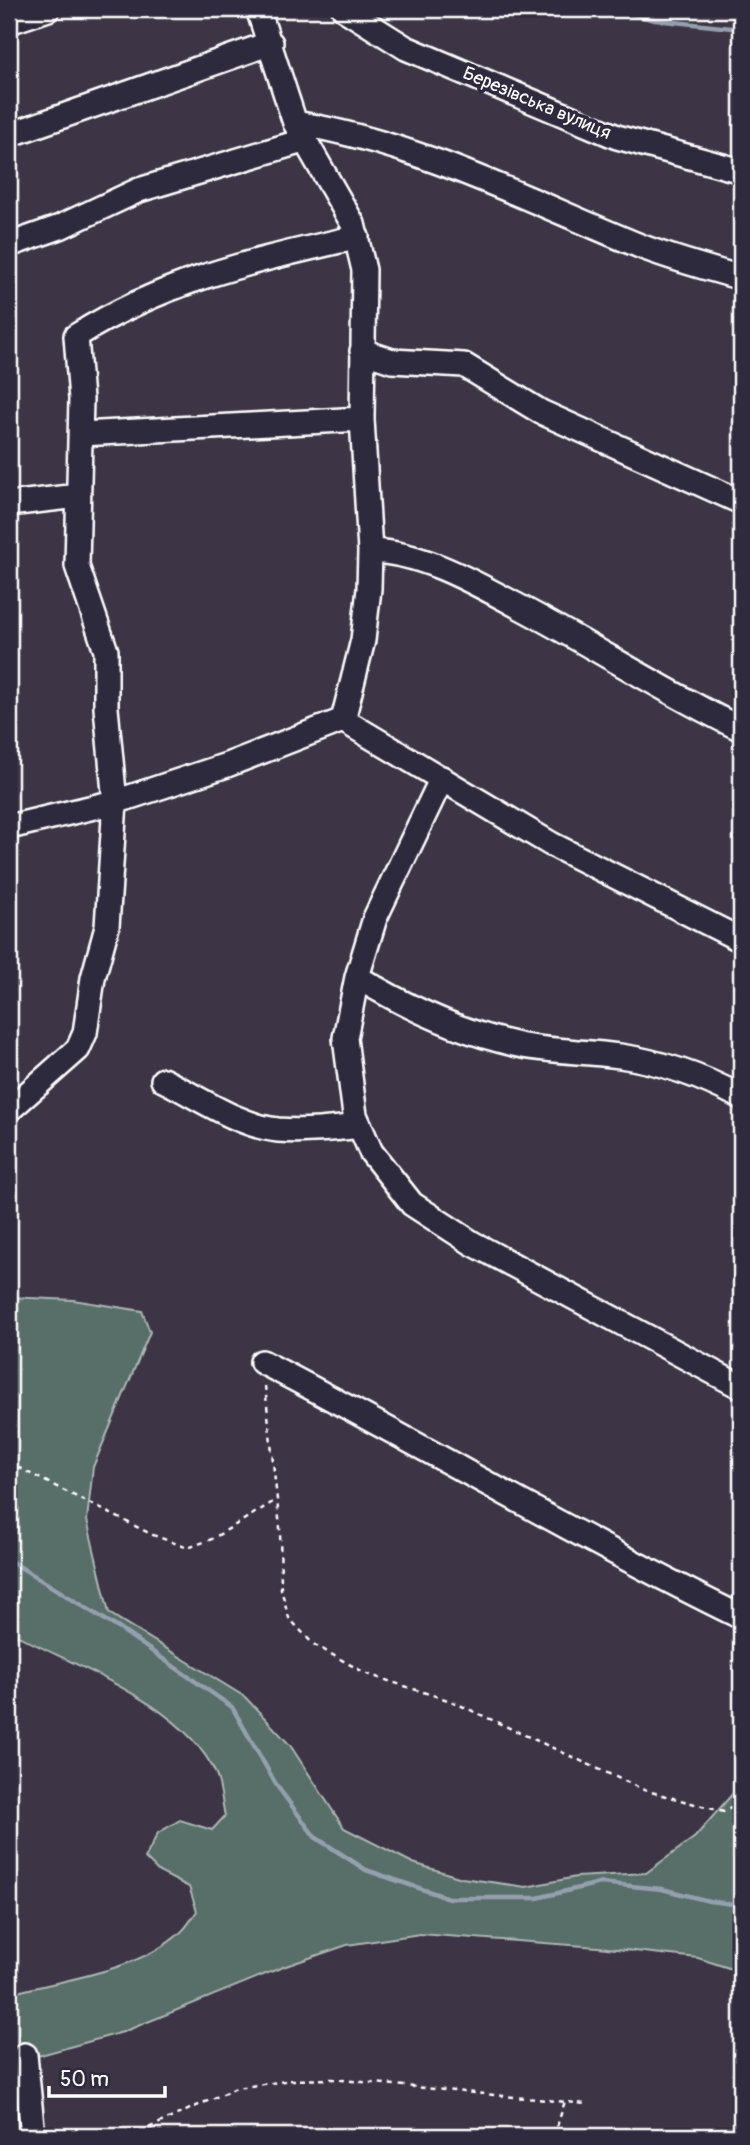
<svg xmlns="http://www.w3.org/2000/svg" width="750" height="2145" font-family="Pangolin,sans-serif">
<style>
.green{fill:#586e68;stroke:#acb6b4;stroke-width:2}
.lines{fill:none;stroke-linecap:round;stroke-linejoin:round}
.stream{stroke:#95a0af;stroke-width:4.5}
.minor-casing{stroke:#fff;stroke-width:28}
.path{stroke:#fff;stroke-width:2.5;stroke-dasharray:5 5;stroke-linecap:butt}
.minor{stroke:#2f2a3d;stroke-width:23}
.labels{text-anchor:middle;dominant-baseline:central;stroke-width:7;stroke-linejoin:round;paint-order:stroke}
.street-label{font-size:19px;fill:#fff;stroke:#2f2a3d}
</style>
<rect width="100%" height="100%" fill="#3d3445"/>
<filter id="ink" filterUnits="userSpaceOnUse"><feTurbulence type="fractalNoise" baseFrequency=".0143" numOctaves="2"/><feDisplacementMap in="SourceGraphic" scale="14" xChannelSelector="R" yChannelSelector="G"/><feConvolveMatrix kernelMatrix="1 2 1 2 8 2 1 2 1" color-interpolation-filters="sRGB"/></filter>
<g filter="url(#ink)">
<path class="green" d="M 9,1297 L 73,1300 L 142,1311 L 150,1332 L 93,1467 L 87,1520 L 109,1613 L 245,1697 L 290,1745 L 344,1828 L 413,1863 L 462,1878 L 526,1887 L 576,1877 L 646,1873 L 695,1837 L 741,1784 L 741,1972 L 698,1958 L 598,1947 L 420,1934 L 347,1945 L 283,1967 L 123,2032 L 9,2064 L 9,1994 C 61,1980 140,1971 181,1932 C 187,1927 192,1918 197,1911 L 189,1887 L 159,1872 L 145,1858 L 158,1833 L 180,1820 L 212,1830 L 225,1816 C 222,1803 221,1787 216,1774 C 183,1702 74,1667 9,1631 Z"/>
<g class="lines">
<path class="stream" d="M 610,9 L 655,20 L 741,29
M 9,1560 L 120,1629 L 232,1707 L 277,1786 L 315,1837 L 366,1870 L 448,1898 L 537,1898 L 600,1883 L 662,1889 L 709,1901 L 741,1905"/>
<g class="minor-casing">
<path id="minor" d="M 344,9 L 406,48 L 617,137 L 741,171
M 9,22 L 48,9
M 295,123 C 415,142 528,200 640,246 C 673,259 708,268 741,278
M 9,135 L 271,43
M 9,245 L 60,227 L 139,190 L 306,140
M 362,351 L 392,361 L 464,365 L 541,412 L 741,502
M 81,434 L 362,419
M 9,504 L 78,496
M 370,551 C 422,552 473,582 518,606 C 592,645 666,693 741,729
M 343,720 L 551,844 L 741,940
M 442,778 L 375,918 L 357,977 L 345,1038 L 355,1115 L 371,1152 L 412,1204 L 472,1243 L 741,1387
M 9,827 L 115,802 L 106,708 L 106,651 L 77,566 L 81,399 L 76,336 C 167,279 254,261 357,237
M 357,977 C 406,1007 458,1031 514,1044 C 548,1052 585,1051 620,1056 C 662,1062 705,1078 741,1097
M 163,1080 C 198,1097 239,1126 278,1130 C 306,1132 333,1129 360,1126
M 9,1110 L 78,1049 L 85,1033 L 93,978 L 107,927 L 115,802 L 227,765 L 343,720 L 363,640 L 369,589 L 370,551 L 362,419 L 364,270 L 353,224 L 295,123 L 258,9
M 262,1362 C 423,1445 579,1538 741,1617
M 25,2055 L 33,2136"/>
</g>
<path class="path" d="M 265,1386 L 280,1528 L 281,1589 L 289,1618 L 313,1644 L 367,1674 L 451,1701 L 644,1790 L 724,1812 L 741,1802
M 9,1463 L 153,1535 L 188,1548 L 212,1539 L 278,1499
M 148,2130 L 183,2136
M 131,2136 L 236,2088 L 292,2080 L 333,2079 L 586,2104
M 554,2136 L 565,2101"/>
<use href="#minor" class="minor"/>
</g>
</g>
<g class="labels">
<g class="street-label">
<text transform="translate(537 103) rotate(23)">Березівська вулиця</text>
</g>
</g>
<rect width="750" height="2145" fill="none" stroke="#2f2a3d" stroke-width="35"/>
<rect x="18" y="18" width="715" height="2110" fill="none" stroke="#fff" stroke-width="2.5" filter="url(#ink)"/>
<path d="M49 2086v10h116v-10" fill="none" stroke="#ffffff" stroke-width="3.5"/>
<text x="60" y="2086" font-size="21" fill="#ffffff" stroke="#2f2a3d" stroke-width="5" paint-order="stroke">50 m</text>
</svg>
